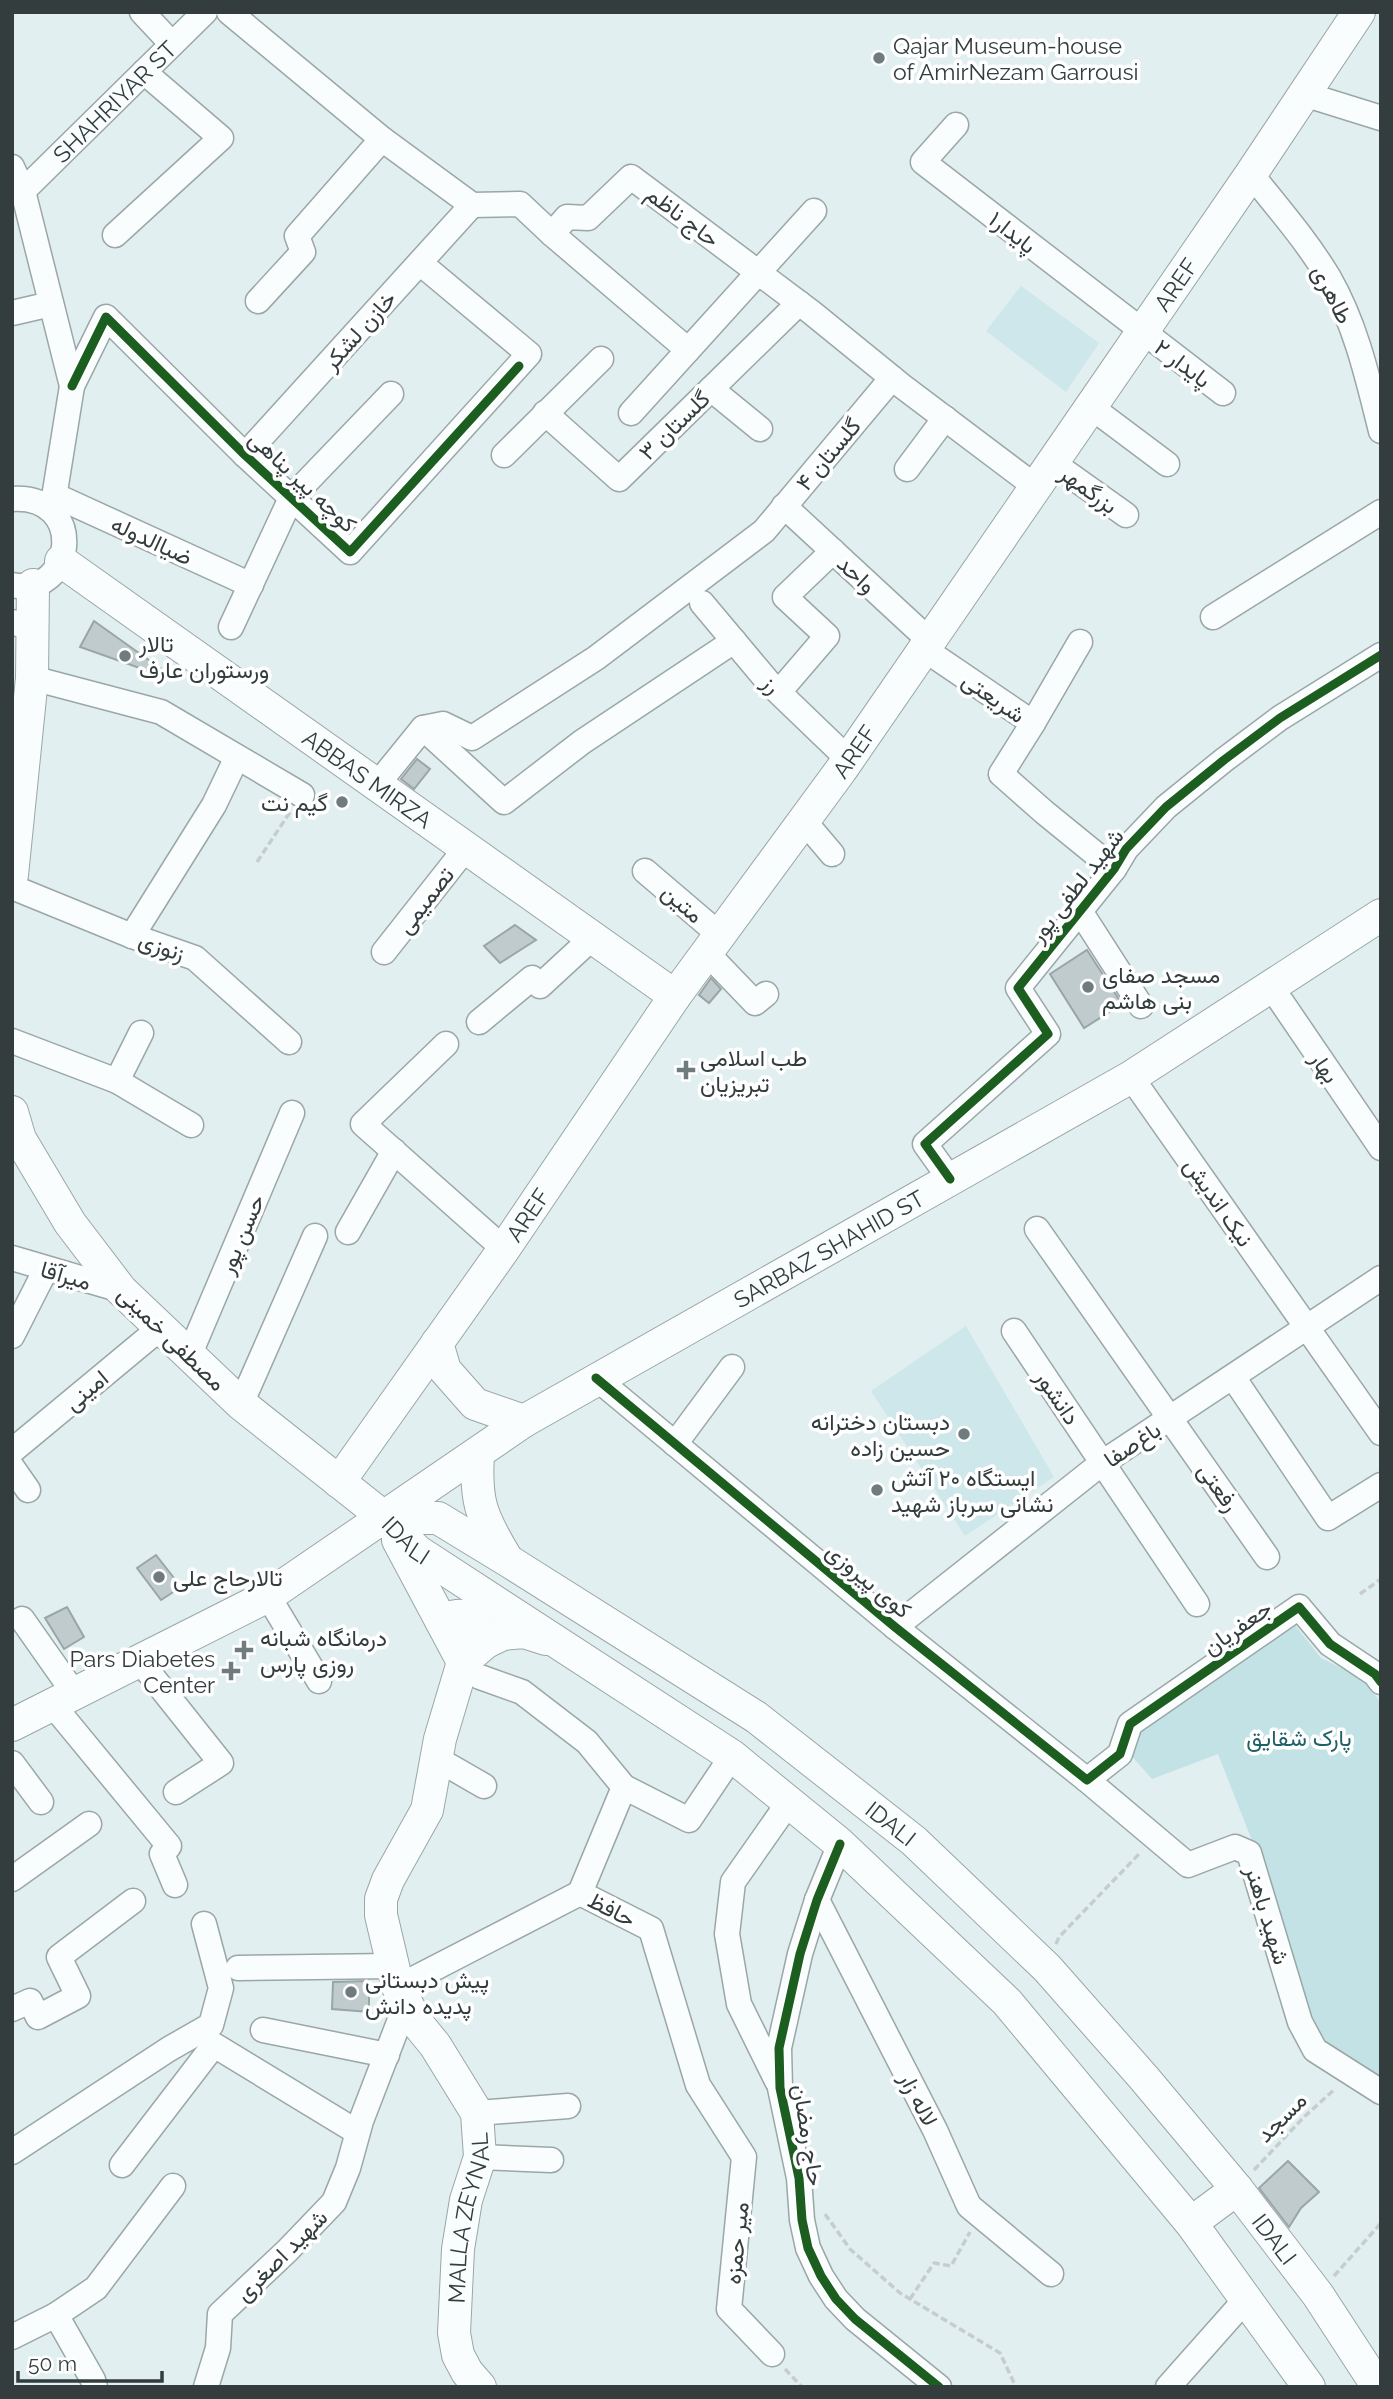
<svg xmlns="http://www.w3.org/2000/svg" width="1393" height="2399" font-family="Raleway,Vazirmatn,sans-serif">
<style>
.built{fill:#cee7eb}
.green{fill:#c2e2e6}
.building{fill:#c0cbcd;stroke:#9aa5a7;stroke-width:2}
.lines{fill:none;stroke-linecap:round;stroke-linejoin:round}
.minor-casing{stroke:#9ba6a7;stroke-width:27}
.major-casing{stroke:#9ba6a7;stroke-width:34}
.path{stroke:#c7cdce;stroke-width:3.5;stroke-dasharray:7 3.5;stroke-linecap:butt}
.minor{stroke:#fafdfd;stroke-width:24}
.major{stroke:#fafdfd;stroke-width:32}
.cycleway-casing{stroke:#fff;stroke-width:13}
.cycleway{stroke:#1b5e20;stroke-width:9}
.poi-dot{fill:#707b7d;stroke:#fff;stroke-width:2.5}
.labels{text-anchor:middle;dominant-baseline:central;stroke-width:7;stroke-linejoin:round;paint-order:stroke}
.poi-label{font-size:23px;fill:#333d3e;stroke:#fff;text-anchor:start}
.street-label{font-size:23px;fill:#333d3e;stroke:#fff}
.park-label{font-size:23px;fill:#1f6169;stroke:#fff}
</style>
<rect width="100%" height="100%" fill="#e1eff1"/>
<path class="built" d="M 1021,286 L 1099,343 L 1066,392 L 986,331 Z
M 966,1326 L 1054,1477 L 965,1536 L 871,1391 Z"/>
<path class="green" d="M 1294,1624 L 1321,1658 L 1364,1679 L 1381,1703 L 1381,2082 L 1323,2047 L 1307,2020 L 1251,1838 L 1218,1754 L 1152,1779 L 1130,1754 L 1136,1733 Z"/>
<path class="building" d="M 94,621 L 167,673 L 165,677 L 80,647 Z
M 417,759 L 430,769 L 414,789 L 401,779 Z
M 515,925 L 536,940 L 500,963 L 484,946 Z
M 1087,950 L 1122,1004 L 1084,1028 L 1050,974 Z
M 711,978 L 721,989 L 709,1003 L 699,995 Z
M 156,1555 L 181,1587 L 161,1600 L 137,1568 Z
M 67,1607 L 84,1637 L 64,1649 L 45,1618 Z
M 369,1981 L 369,2012 L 332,2009 L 333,1982 Z
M 1288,2161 L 1319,2192 L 1301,2208 L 1289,2227 L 1259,2188 Z"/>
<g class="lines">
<g class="minor-casing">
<g id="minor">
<path d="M 142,12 L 172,44"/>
<path d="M 229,12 L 382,139 L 472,205 L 520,204 L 552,234 L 688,350"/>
<path d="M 1304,94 L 1381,118"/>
<path d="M 956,125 L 923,162 L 1223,393"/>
<path d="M 12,167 L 23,191 L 72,386 L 52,510"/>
<path d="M 1251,174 C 1278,208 1307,241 1329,278 C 1356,325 1368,379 1381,431"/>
<path id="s1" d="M 23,191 L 205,12"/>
<path d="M 552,234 L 567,217 L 588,218 L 631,177 L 811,312 L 902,386 L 1036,487"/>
<path d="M 115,235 L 221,138 L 144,72"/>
<path d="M 258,301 L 303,252 L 297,236 L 382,139"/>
<path d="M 12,313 L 51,304"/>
<path d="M 72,386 L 106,317 L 245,455 L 350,552 L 529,354 L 420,263"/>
<path d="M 711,389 L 760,429"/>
<path d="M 1091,407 L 1167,464"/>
<path d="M 545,413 L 619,479 L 799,303"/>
<path d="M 631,413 L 814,211"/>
<path d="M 245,455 L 472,205"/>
<path d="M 504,455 L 601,359"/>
<path d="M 1053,463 L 1126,515"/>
<path d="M 907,469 L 945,418"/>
<path d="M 54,495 L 251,585"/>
<path d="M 12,499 C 88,494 75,599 12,585"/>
<path d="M 784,506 L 930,641"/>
<path d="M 702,603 L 770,684 L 848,759"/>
<path d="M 1213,617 L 1381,512"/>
<path d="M 12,622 L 33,629"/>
<path d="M 231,627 L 291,498 L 391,394"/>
<path d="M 924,649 L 1033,723 L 1001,774 L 1044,812 L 1114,869"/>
<path d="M 32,678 L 161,712 L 302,795"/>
<path d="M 779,692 L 827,636 L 785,597 L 833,551"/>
<path d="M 1033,723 L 1080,642"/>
<path d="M 423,728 L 504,802 L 582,742 L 734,641"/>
<path d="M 376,786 L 423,728 L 443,724 L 472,738 L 596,658 L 764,531 L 892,378"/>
<path d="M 804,821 L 832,854"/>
<path d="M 645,871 L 720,935"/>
<path d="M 12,887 L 132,936 L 195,958 L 289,1042"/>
<path d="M 1080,911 L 1141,1006"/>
<path d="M 132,936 L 214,805 L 237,757"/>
<path d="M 384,952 L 466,848"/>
<path d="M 707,953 L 755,1003 L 766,994"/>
<path d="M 1270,985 L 1381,1148"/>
<path d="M 479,1022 L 532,978 L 540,986 L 592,938"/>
<path d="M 12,1041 L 117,1081 L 141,1033"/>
<path d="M 446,1044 L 363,1124 L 504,1249"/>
<path d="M 1131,1077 L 1381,1433"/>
<path d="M 117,1081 L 191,1125"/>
<path d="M 950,1179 L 925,1144 L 1048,1034 L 1018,988 L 1114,869 L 1126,849 L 1166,807 L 1224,760 L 1280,718 L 1381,655"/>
<path d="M 1037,1229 L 1267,1557"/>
<path d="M 348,1232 L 394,1151"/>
<path d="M 12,1258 L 121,1290"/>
<path d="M 1014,1331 L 1197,1604"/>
<path d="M 12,1336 L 46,1269"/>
<path d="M 189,1356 L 292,1113"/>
<path d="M 1233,1377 L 1328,1518 L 1381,1485"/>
<path d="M 596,1378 L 895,1627 L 1087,1780 L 1120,1754 L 1130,1724 L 1299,1607 L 1330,1644 L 1375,1674 L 1381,1682"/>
<path d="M 241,1404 L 315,1236"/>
<path d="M 675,1444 L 732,1367"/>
<path d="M 12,1451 L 159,1329"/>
<path d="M 12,1467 L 28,1490"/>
<path d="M 268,1596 L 319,1681"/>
<path d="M 22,1619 L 74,1693"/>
<path d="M 895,1627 L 1102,1463 L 1381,1278"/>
<path d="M 139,1660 L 221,1763 L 176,1792"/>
<path d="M 480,1677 L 522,1692 L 587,1742 L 624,1787 L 689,1820 L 732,1756"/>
<path d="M 52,1704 L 169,1846 L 162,1854 L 175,1885"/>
<path d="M 437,1759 L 484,1786"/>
<path d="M 12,1763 L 41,1802"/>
<path d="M 1087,1780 L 1188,1865 L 1235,1847 L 1249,1853 L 1300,2022 L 1315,2050 L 1381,2092"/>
<path d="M 624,1787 L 580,1893 L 651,1929 L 698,2085 L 744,2157 L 729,2309 L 772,2354"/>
<path d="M 840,1844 L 817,1900 L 800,1954 L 779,2048 L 780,2088 L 799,2178 L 802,2220 L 808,2248 L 821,2276 L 836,2299 L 855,2319 L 939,2387"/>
<path d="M 12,1879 L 89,1824"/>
<path d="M 817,1900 L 935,2130 L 969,2206 L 1051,2274"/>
<path d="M 238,1968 L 392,1966"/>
<path d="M 398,1987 L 580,1893"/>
<path d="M 12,2009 L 30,2001 L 38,2017 L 78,1996 L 59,1957 L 133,1901"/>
<path d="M 263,2030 L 387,2055"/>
<path d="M 777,2081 L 739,2004 L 727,1934 L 733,1882 L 789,1802"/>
<path d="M 477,2113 L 568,2106"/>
<path d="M 12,2152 L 169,2049 L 211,2025 L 221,1988 L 204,1924"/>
<path d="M 480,2157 L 551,2160"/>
<path d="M 122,2165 L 214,2045 L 357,2132"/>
<path d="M 56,2315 L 93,2380 L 95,2387"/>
<path d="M 12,2337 L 56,2315 L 96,2288 L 173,2186"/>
<path d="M 206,2387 L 218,2348 L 220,2314 L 287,2251 L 334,2202 L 348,2168 L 361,2121 L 406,2004"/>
<path d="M 1168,2387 L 1247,2298"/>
</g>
</g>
<g class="major-casing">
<g id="major">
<path id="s2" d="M 61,561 L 675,996"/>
<path d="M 12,875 L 32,678 L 33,585"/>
<path id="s3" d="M 12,1112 L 20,1139 L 70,1223 L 121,1290 L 241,1404 L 385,1518 L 417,1551 L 732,1756 L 840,1844 L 1007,2002 L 1191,2223 L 1309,2387"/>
<path d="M 437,1343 L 445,1370 L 475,1404 L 524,1421"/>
<path d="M 478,1454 C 475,1501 481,1516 505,1556"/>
<path id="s4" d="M 339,1482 L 504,1249 L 675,996 L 841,770 L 1251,174 L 1359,12"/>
<path id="s5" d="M 385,1518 L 438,1518 L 507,1560 L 756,1717 L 914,1841 L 1047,1968 L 1144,2078 L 1237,2189 L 1318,2295 L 1378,2387"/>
<path d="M 398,1540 L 463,1662"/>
<path d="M 441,1620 C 467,1611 478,1615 486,1642"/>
<path id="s6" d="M 12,1725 L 268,1596 L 524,1421 L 1131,1077 L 1381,915"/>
<path d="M 1191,2223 L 1237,2189"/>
<path id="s7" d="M 480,2387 L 467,2372 L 458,2355 L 454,2333 L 458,2249 L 466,2200 L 480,2157 L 477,2113 L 435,2045 L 417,2023 L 398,1987 L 381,1915 L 381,1899 L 388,1880 L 427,1810 L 440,1739 L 463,1662 L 486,1642 L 503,1634 L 524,1632 L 546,1639"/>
</g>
</g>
<path class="path" d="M 257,862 L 290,812
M 1360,1594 L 1381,1579
M 1056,1944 L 1059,1937 L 1141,1852
M 1254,2170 L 1304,2117 L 1335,2089
M 825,2214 L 850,2249 L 900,2293 L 1000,2353 L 1016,2387
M 1334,2276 L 1381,2223
M 910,2299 L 934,2263 L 951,2266 L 970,2232
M 785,2369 L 802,2387"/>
<use href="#minor" class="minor"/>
<use href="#major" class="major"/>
<g class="cycleway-casing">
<path id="cycleway" d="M 72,386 L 106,317 L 245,455 L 350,552 L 519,366
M 950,1179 L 925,1144 L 1048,1034 L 1018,988 L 1114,869 L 1126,849 L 1166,807 L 1224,760 L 1280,718 L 1381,655
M 596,1378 L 895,1627 L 1087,1780 L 1120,1754 L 1130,1724 L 1299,1607 L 1330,1644 L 1375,1674 L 1381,1682
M 840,1844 L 817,1900 L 800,1954 L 779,2048 L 780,2088 L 799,2178 L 802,2220 L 808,2248 L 821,2276 L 836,2299 L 855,2319 L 939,2387"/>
</g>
<use href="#cycleway" class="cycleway"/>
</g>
<g class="poi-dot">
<circle cx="879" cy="58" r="7"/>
<circle cx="125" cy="656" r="7"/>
<circle cx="342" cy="802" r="7"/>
<circle cx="1088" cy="987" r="7"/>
<path d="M682.5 1059.5h7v7h7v7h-7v7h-7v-7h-7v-7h7z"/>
<circle cx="964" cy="1434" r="7"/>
<circle cx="877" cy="1490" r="7"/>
<circle cx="159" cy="1577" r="7"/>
<path d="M240.5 1639.5h7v7h7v7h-7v7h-7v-7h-7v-7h7z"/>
<path d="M227.5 1660.5h7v7h7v7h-7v7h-7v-7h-7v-7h7z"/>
<circle cx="351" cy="1992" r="7"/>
</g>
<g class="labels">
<g class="poi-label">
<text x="893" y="45">Qajar Museum-house<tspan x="893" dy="26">of AmirNezam Garrousi</tspan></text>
<text x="139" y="643">تالار<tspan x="139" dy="26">ورستوران عارف</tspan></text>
<text x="328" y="802" text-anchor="end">گیم نت</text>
<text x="1102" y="974">مسجد صفای<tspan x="1102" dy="26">بنی هاشم</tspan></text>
<text x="700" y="1057">طب اسلامی<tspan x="700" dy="26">تبریزیان</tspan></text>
<text x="950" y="1421" text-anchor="end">دبستان دخترانه<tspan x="950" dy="26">حسین زاده</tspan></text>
<text x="891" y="1477">ایستگاه ۲۰ آتش<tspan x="891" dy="26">نشانی سرباز شهید</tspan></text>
<text x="173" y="1577">تالارحاج علی</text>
<text x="260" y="1637">درمانگاه شبانه<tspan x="260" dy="26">روزی پارس</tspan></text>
<text x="215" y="1658" text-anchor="end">Pars Diabetes<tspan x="215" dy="26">Center</tspan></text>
<text x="365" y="1979">پیش دبستانی<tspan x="365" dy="26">پدیده دانش</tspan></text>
</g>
<g class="street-label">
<text stroke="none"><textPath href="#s1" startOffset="128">SHAHRIYAR ST</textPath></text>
<text transform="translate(683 216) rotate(37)">حاج ناظم</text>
<text transform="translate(1013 232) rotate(38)">پایدار۱</text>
<text stroke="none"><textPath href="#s4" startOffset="1461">AREF</textPath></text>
<text transform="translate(1333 294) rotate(63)">طاهری</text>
<text transform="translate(359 330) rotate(-48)">خازن لشکر</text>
<text transform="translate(1183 363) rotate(37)">پایدار ۲</text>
<text transform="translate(674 425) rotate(-44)">گلستان ۳</text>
<text transform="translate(828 454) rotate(-50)">گلستان ۴</text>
<text transform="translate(303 481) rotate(43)">کوچه پیر پناهی</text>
<text transform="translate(1089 489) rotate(36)">بزرگمهر</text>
<text transform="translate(152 540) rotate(25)">ضیاالدوله</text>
<text transform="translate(857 574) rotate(43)">واحد</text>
<text transform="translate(772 684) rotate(47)">رز</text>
<text transform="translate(994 697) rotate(35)">شریعتی</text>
<text stroke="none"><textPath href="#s4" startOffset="894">AREF</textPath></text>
<text stroke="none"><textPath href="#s2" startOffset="376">ABBAS MIRZA</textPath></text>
<text transform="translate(1076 885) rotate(-52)">شهید لطفی پور</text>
<text transform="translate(425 900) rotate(-52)">تصمیمی</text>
<text transform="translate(683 903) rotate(41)">متین</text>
<text transform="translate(162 946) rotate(20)">زنوزی</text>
<text transform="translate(1325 1067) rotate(56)">بهار</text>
<text transform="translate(1219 1202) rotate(55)">نیک اندیش</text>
<text stroke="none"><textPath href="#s4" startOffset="327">AREF</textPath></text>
<text transform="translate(241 1234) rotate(-67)">حسن پور</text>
<text stroke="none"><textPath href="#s6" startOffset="947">SARBAZ SHAHID ST</textPath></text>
<text transform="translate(66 1275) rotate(16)">میرآقا</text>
<text transform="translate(172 1338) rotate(44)">مصطفی خمینی</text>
<text transform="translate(86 1390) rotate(-40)">امینی</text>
<text transform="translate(1058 1397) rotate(56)">دانشور</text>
<text transform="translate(1132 1444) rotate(-34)">باغ‌صفا</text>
<text transform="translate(1219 1487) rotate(55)">رفعتی</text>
<text stroke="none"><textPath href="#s3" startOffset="590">IDALI</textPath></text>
<text transform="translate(869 1580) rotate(40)">کوی پیروزی</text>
<text transform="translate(1237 1627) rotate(-35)">جعفریان</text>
<text stroke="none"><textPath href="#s5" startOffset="600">IDALI</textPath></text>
<text transform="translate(612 1909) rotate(27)">حافظ</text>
<text transform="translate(1268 1915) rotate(73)">شهید باهنر</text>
<text transform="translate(919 2099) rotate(63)">لاله زار</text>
<text transform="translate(1281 2117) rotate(-45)">مسجد</text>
<text transform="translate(809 2135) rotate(81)">حاج رمضان</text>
<text stroke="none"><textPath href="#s7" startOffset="178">MALLA ZEYNAL</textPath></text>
<text stroke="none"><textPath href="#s5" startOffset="1167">IDALI</textPath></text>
<text transform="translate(736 2243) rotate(-84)">میر حمزه</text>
<text transform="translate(281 2255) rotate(-45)">شهید اصغری</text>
</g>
<g class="park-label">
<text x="1299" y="1737">پارک شقایق</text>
</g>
</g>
<rect width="1393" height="2399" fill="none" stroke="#333d3e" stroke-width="28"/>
<path d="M18 2371v10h144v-10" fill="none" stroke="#333d3e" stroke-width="3.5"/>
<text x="28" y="2371" font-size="21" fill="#333d3e" stroke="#ffffff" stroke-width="5" paint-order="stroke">50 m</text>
</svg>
